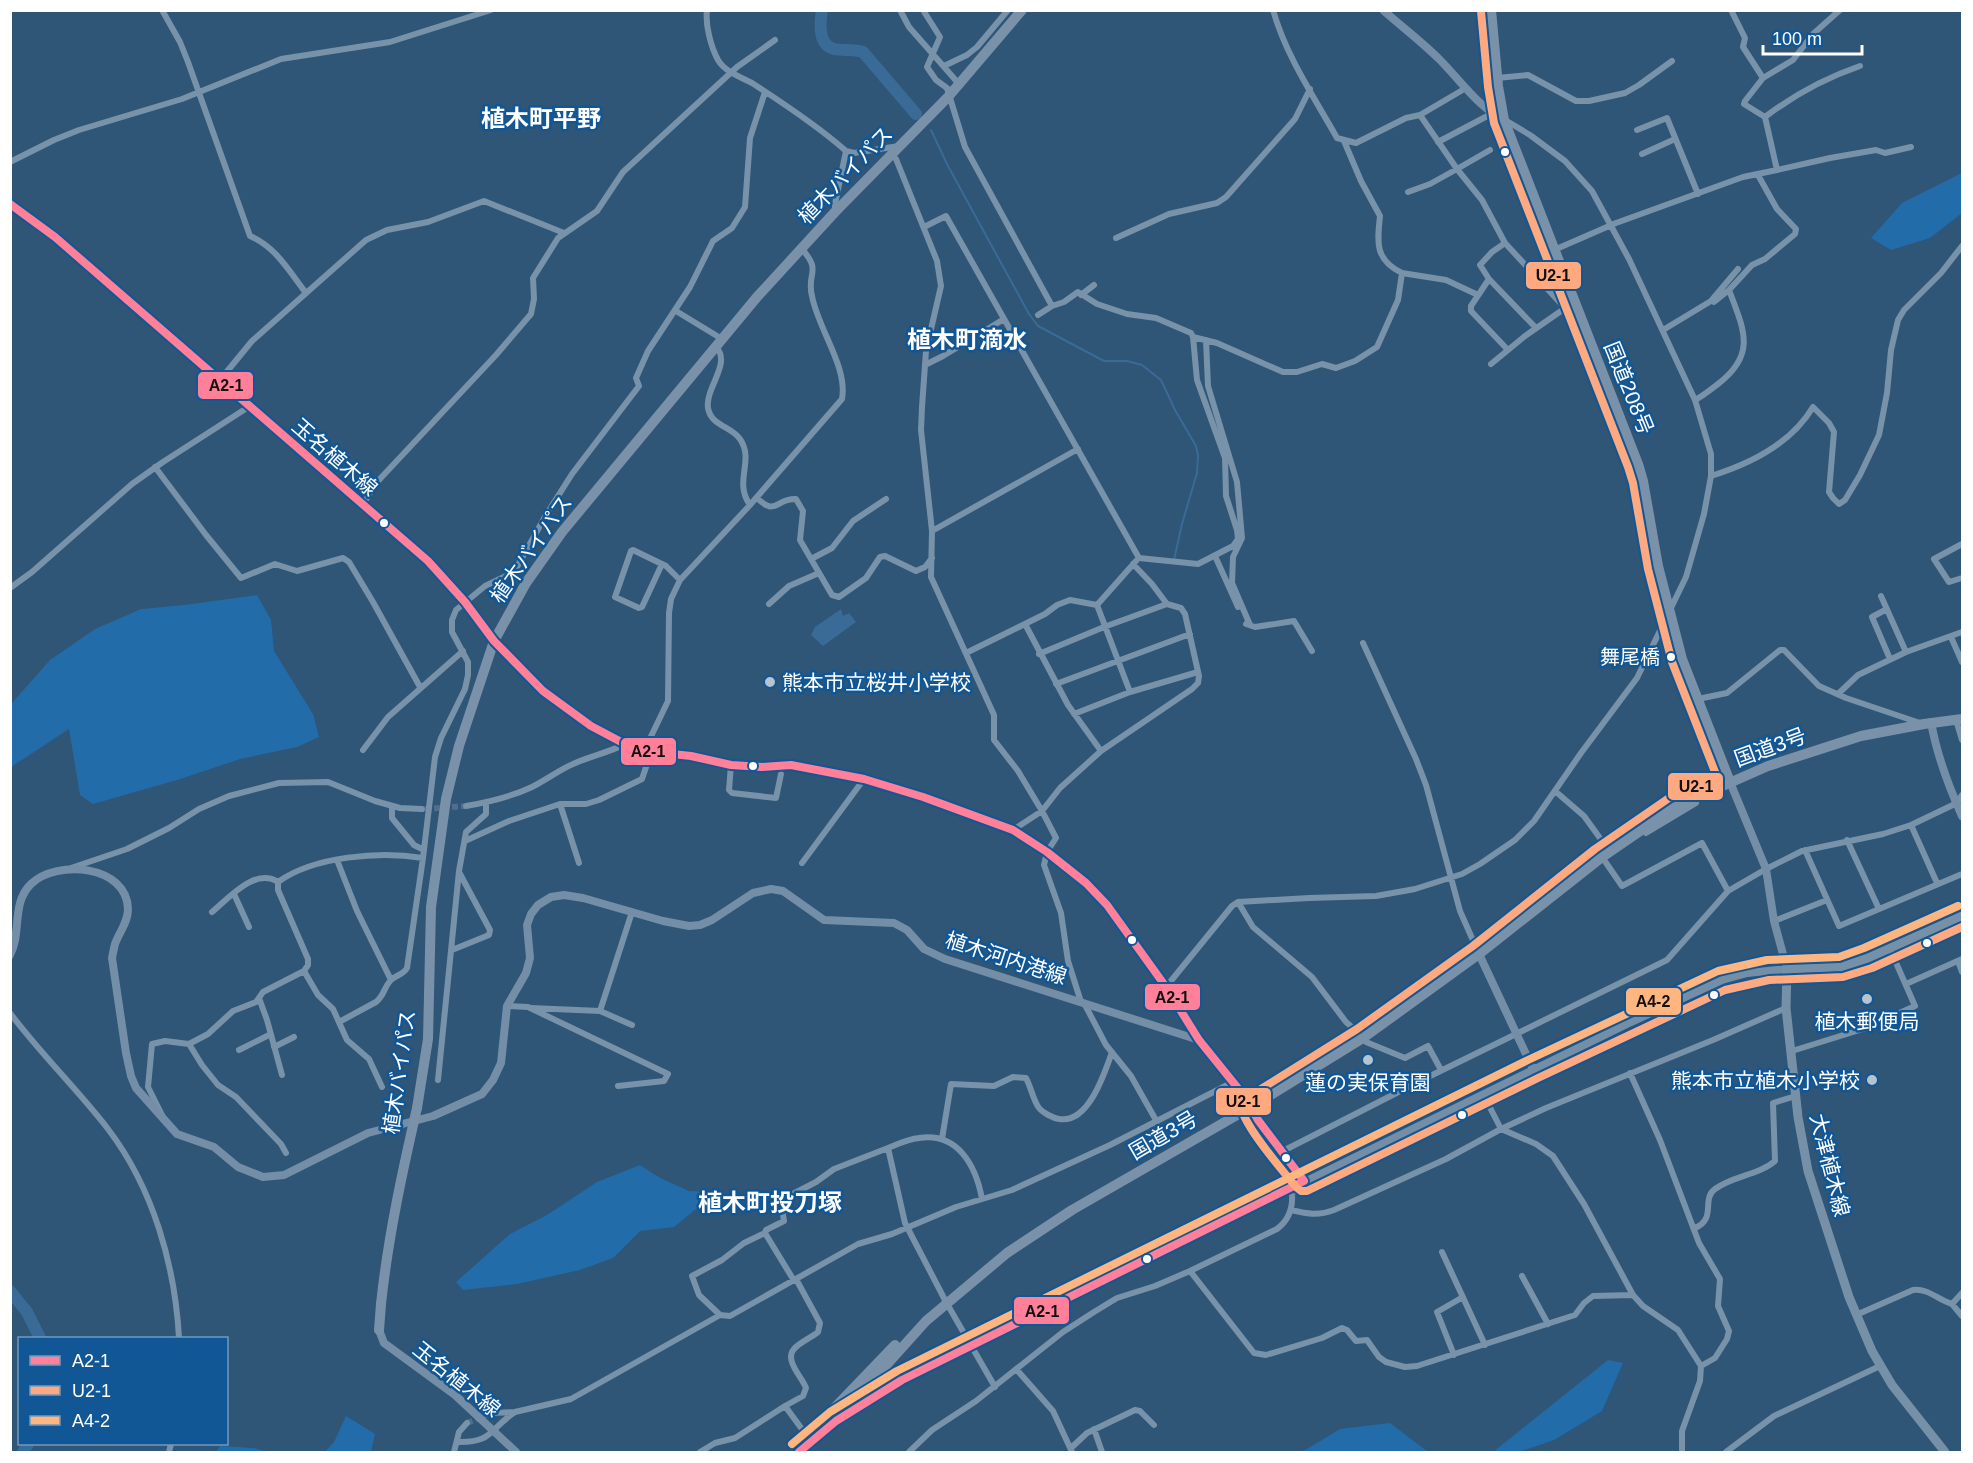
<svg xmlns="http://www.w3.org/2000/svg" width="1973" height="1463" font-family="Arial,'Noto Sans JP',sans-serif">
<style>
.green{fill:#226caa}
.water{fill:#3a6b97}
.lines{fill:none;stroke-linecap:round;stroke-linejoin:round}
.stream{stroke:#3a6b97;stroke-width:2}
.river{stroke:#3a6b97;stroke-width:12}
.street-tunnel{stroke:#4e6e8b;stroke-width:6;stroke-dasharray:6 3;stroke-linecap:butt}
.street{stroke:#7892a9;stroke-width:6}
.secondary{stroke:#738ea6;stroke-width:8}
.primary{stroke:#7691a7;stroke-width:9}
.highway{stroke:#7a92a9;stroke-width:10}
.highway-bridge{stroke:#7a92a9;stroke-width:10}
.bus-1-casing{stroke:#115795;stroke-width:12}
.bus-2-casing{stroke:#115795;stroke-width:12}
.bus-3-casing{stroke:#115795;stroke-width:12}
.bus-1{stroke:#ff8098;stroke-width:8}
.bus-2{stroke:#ffa980;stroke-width:8}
.bus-3{stroke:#ffb580;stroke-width:8}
.bus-dot{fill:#fff;stroke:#115795;stroke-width:2}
.poi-dot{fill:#b6c4cf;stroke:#115795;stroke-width:2}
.labels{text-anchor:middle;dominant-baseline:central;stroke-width:5;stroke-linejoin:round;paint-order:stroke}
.bus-label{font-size:20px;fill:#fff;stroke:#115795;text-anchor:end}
.street-label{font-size:21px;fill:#fff;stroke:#115795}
.poi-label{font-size:21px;fill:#fff;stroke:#115795}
.quarter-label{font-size:24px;font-weight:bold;fill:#fff;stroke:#115795}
.line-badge{stroke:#115795;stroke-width:2}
.pale-badge-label{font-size:16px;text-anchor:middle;font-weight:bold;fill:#111}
</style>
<rect width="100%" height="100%" fill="#2f5577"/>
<path class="green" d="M 1962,173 L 1962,213 L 1930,238 L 1891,250 L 1871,238 L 1902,203 Z
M 257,595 L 271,620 L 274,651 L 313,714 L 319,737 L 297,747 L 240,759 L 177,780 L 93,804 L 80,795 L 69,729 L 11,767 L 11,704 L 50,660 L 95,629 L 141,609 L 184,605 Z
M 640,1165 L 660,1178 L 689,1191 L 717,1192 L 674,1227 L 640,1231 L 613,1258 L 580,1270 L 517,1284 L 463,1290 L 456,1282 L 510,1234 L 547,1215 L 597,1182 Z
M 1608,1360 L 1623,1363 L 1602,1411 L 1554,1440 L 1519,1452 L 1493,1452 Z
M 346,1416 L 375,1434 L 371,1452 L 325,1452 L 334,1442 Z
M 1390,1423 L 1428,1452 L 1302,1452 L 1340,1429 Z
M 220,1446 L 254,1448 L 267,1452 L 216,1452 Z"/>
<path class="water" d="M 841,609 L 843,616 L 849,613 L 856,622 L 823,646 L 811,635 L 815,627 Z"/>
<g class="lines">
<path class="stream" d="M 931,130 L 948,166 L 1029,314 L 1038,326 L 1104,361 L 1127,361 L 1142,365 L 1161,380 L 1175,410 L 1196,446 L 1198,456 L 1197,473 L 1182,524 L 1174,560"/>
<path class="river" d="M 822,10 C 820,22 818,45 834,49 C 843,51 853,49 863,52 L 916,114
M 10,1291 L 27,1312 L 40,1338
M 23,1452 L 28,1444"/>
<path class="street-tunnel" d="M 425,809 L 466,806
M 467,1423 L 491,1413"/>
<path class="street" d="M 162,10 L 180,42 L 188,62 L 250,236 C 276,247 289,271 306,293
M 707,10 C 705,25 711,47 718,60 C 725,72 741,77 752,83 C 783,103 819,127 846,151 L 854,153 L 899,146
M 900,10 L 909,27 L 959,84
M 923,10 L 940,37 L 927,67 L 936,80 L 947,88 L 965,147 L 1052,306 L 1064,302 L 1078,292 L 1097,304 L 1127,314 L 1156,318 L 1191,333 L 1193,337 L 1197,380 L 1225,458 L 1226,496 L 1237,530 L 1238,539 L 1233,546 L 1198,564 L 1139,558
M 1273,10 C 1286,56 1314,97 1337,138 L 1356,143 L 1406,118 L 1420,115 L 1466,88
M 1731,10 L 1745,38 L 1743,47 L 1763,78
M 944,66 L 967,55 L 977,47 L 1008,10
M 1497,78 L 1528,75 L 1576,101 L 1589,101 L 1625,93 L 1639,85 L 1672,61
M 1420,115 L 1457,169 L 1490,150
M 1765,117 C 1794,95 1825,78 1860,66
M 1637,130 L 1667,118 L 1698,194
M 1438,142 L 1493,113
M 1642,154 L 1675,139
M 891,155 L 896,159 L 937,261 L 941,286 L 926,351 L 922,407 L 921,430 L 932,531 L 931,577 L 994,715 L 994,740 L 1018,771 L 1042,811 L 1056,838 L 1047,852 L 1044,865 L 1061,913 L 1068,961 L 1081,1002
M 10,162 L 54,140 L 79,130 L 182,99 L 281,59 L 390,42 L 491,10
M 1777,170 L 1830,158 L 1876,150 L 1885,153 L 1911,147
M 1408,192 L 1430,184 L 1457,169 L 1482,200 L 1505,243 L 1564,307
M 835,212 L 835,204 L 846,151
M 924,227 L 946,216 L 1139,558
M 1116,238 L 1169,214 L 1217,203 L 1226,197 L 1295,119 L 1310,89
M 1554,250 L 1616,223 L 1743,177 L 1777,170 L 1765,117 L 1744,104 L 1745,101 L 1763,78 L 1793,60 L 1813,34 L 1840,10
M 1402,273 L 1446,280 L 1478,295
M 1489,279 L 1480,265 L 1492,252 L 1505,243
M 1081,295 L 1094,285
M 1714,302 L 1729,290
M 676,311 L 722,339
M 1038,315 L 1052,306
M 1663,330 L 1711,301 L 1738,269
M 1193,337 L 1217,343 L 1283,372 L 1297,372 L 1322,364 L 1336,368 L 1355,361 L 1377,347 L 1398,300 L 1402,273 C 1375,260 1377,243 1380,216 L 1361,181 L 1344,141
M 1206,340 L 1208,386 L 1237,482 L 1242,538 L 1233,557 L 1232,583 L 1250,625
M 716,347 C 732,363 705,388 708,408 C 711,426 731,426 740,439 C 755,461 733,481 750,505
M 1508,350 L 1471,311 L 1471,306 L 1489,279 L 1536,328
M 1491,364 L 1525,336 L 1574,302
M 925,365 L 943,356 L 1004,319
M 220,380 L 252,341 L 366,240 L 387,230 L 428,222 L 484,201 L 564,233
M 1695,400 C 1703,396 1710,390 1718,384 C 1757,354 1744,330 1729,290 L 1752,265 L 1765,259 L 1795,234 L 1796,229 L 1777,209 L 1758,175
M 155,467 L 206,535 L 241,578 L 275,564 L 297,571 L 343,558 L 349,562 L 373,602 L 420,687
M 1711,476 C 1750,464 1791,444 1813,407 L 1829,423 L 1834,432 L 1829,492 L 1833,498 L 1839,504 L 1845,500 L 1860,475 L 1879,435 L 1887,393 L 1891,350 L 1898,320 L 1904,310 L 1941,273 L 1962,246
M 757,498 C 776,517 776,498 796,499 L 803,511 L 800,540 L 811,559 L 832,548 L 853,521 L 886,499
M 363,504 L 378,481 L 496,355 L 531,314 L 534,299 L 533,278 L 558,238 L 597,211 L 623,172 L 737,67 L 775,40
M 932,531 L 1078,449
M 1962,544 L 1934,559 L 1949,582 L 1962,578
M 1215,556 L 1238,607
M 811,559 L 832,595 L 839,597 L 866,578 L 880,557 L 885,556 L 916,571 L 925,567 L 932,558
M 662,564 L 642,607 L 639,608 L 615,597 L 631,551 L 633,550 L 666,566 L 680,580
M 10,588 L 32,572 L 132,484 L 163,462 L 250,406
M 1881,596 L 1906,652
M 769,604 L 789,586 L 819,573
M 1097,605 L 1130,692
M 1887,609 L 1872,617 L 1890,659
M 1025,624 L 1068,705 L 1101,751
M 1246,624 L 1255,627 L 1294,621 L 1312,651
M 1951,637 L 1962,662
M 1363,643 L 1416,759 L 1426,785 L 1460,911 L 1479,954
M 966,653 L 1045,614 L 1057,605 L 1070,600 L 1097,605 L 1136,561
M 1039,654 L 1104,627 L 1167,604
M 1056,684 L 1190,634
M 1838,694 L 1858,675 L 1906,652 L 1962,632
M 1698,699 L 1727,693 L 1780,650 L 1784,650 L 1819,686 L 1846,698 L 1920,723
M 1074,714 L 1130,692 L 1198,672
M 1956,720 L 1962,740
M 363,750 L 388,717 L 463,651
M 644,751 L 668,701 L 669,613 L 671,599 L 680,580 L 750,505 L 842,399 C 848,367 818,329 812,296 C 806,272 823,272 801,248
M 731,765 L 729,790 L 732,793 L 776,798 L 781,774
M 1555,791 L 1584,816 L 1610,852
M 560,804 L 586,804 L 599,800 L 642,779 L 651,752
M 392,806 L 392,818 L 414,845 L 424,850
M 466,806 C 489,802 511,797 532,787 C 546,780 559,770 573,764 C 590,756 608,753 625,744
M 1911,825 L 1937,883
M 1013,830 L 1042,811 L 1060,788 L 1101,751 L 1192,689 L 1198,683 L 1199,676 L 1185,614 L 1181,608 L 1167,604 L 1152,584 L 1133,564
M 1646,833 L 1696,803
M 1847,840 L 1879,909
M 465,841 L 509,821 L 560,804 L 579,863
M 1805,850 L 1839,926 L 1962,874
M 1602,857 L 1622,886 L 1702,843 L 1728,891
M 337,860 L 357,911 L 391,980
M 802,863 L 864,779
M 71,868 L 127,849 L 169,828 L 199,809 L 229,796 L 279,783 L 328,782 L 375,801 L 400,808 L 422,809
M 234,894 L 249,927
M 1238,902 L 1253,927 L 1312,977 L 1346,1022 L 1361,1035 L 1366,1042 L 1405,1058 L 1428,1046 L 1441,1070
M 212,912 C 229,898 255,867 278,882
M 1774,921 L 1827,900
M 452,950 L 489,935 L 490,930 L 459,872
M 1958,961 L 1962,972
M 304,971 L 318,995 L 333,1009 L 347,1040 L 369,1059 L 382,1087
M 1906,984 L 1962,959
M 1166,987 L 1232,906 L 1238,902 L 1309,898 L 1376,896 L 1415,889 L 1462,874 L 1480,864 L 1515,840 L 1534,821 L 1581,753 L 1637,678 L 1686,577 L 1704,514 L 1711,476 L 1711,454 L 1695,400 L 1629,259 L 1592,191 L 1565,161 L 1530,135 L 1505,120
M 259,998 L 267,1020 L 282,1075
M 1084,1003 L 1106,1045 L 1131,1076 L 1157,1122
M 507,1006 L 528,1007 L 668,1074 L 664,1081 L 618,1086
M 531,1008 L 600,1011 L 632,1025
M 600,1011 L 632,912
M 10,1013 C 40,1053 77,1089 108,1129 C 153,1188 175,1265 179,1338
M 339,1022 L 376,1002 C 384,996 384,987 391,980 C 396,975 403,975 407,968 L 423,858
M 189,1044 L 202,1065 L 218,1085 L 236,1097 L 281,1144 L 286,1153
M 274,1047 L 294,1037
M 239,1050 L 271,1034
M 1792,1051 L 1866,1028 L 1915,1006 L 1890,949
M 1630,1073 L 1660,1140 L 1699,1243 L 1720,1279 L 1718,1306 L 1729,1331 L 1727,1339 L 1715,1358 L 1701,1366
M 438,1080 L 459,871 L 466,832 L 486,814 L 486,803
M 1483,1094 L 1501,1129 L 1536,1144 L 1553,1156 L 1584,1204 L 1633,1295 L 1643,1306 L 1678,1330 L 1701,1366 L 1700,1381 L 1682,1431 L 1682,1452
M 162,1115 L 148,1087 L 152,1044 L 165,1041 L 189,1044 L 208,1034 L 233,1011 L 256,1002 L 263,992 L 304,971 L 308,965 L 308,959 L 278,890 L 278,882 C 314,856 380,851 423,858 L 435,757 L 441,738 L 465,689 L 468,675 L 468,662 L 452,632 L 452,620 L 456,610 L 485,586 L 508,575 L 517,567 L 546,515 L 572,474 L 639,386 L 636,378 L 648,351 L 690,287 L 713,241 L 732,228 L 745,207 L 750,138 L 765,92
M 942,1139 L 951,1084 L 994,1086 L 1013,1077 L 1026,1078 C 1031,1087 1033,1100 1039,1108 C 1043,1113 1053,1118 1059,1119 C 1088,1124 1104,1075 1112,1052
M 1281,1152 L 1418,1082 L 1667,960 L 1728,891 L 1766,869 L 1802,851 L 1883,834 L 1911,825 L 1957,803 L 1962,795
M 982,1199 C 976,1166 958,1132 919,1138 C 908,1139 898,1144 888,1148 L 905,1223 L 946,1302 L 995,1387
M 1291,1210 C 1308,1214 1318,1216 1334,1210 L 1446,1159 L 1501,1129 L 1546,1108 L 1713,1040 L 1786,1008
M 1695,1228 C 1717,1219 1701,1199 1715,1189 C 1732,1176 1759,1175 1775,1161 L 1773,1103 L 1796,1096
M 1442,1252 L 1485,1345
M 1190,1271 L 1254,1353 L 1266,1355 L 1322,1338 L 1342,1328 L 1347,1330 L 1356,1341 L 1367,1340 L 1379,1357 L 1386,1362 L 1405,1367 L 1417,1366 L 1575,1315 L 1584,1303 L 1593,1296 L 1633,1295
M 1522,1276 L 1548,1324
M 1952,1304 L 1962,1316
M 720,1315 L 699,1295 L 692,1276 L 722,1260 L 744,1243 L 765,1233
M 1856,1315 L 1913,1290 C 1928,1288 1938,1300 1952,1304 L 1962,1293
M 1454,1355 L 1437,1312 L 1463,1297
M 1017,1370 L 1053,1411 L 1072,1452
M 491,1413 L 515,1412 L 571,1399 L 720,1315 L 730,1316 L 858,1244 L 892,1234 L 956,1207 L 1012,1190 L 1110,1145 L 1233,1082
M 1094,1429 L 1102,1452
M 807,1436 L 785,1406 L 803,1396 L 806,1388 C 802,1377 784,1360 794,1349 C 800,1342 811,1338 818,1332 L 820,1323 L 796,1279 L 793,1279 L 765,1233 L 766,1230 L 784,1221 L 781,1203 L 785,1198 L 816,1182 L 834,1169 L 888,1148
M 457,1442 C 493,1443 488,1430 515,1412
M 1071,1448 L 1087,1433 L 1135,1410 L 1140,1411 L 1154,1425
M 169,1452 L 171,1444
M 454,1452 L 459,1432 L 467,1423
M 700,1452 L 715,1443 L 735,1438 L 785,1406
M 909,1452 L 932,1430 L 976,1401 L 1063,1332 L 1094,1312 L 1117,1298 L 1155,1286 L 1190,1271 L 1277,1229 C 1289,1220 1293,1208 1292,1194 L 1299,1187
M 1726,1452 L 1774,1416 L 1880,1366 L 1880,1364"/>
<path class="secondary" d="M 1383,10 C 1402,27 1422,42 1440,60 C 1460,80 1478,107 1504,120
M 10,204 L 55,237 L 428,561 L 465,602 L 494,641 L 543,691 L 591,726 L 625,744 L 644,751 L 691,756 L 731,765 L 762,767 L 791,765 L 864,779 L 923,797 L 1013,830 L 1047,852 L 1086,883 L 1107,905 L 1166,987 L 1199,1040 L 1245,1097 L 1258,1120 L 1304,1181
M 1931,722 C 1937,756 1948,785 1962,816
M 1479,954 L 1533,1069
M 10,955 C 22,933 11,903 31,884 C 57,859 127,865 128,909 C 128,923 119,932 115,944 C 114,948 113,953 112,958 L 126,1053 L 131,1076 L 136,1088 L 177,1134 L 214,1147 L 238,1167 L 263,1177 L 284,1175 L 368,1133 L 433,1116 L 482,1094 L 493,1080 L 501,1063 L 507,1006 L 526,973 L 530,958 L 527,925 L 531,914 L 538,905 L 551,897 L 564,895 L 583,898 L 663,921 L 689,926 L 700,925 L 712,920 L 753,893 L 771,889 L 783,891 L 824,920 L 894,923 L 907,930 L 924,949 L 945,959 L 1199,1040
M 379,1330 L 384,1343 L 455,1395 L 516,1452
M 860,1395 L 887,1385
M 844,1416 L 902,1380 L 972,1345 L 1631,1022 L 1722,980 L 1747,973 L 1787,969 L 1774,921 L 1766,869 L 1730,782"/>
<path class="primary" d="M 1945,1452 L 1892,1385 L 1872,1351 L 1849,1297 L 1808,1171 L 1798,1117 L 1786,1008 L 1787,969 L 1841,967 L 1868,958 L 1962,916"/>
<path class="highway" d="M 1491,10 L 1498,86 L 1504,120 L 1638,464 L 1643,481 L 1658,566 L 1682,659 L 1730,782
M 1692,795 C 1707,784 1716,774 1719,755
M 417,1108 L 428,1039 L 431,907 L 446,799 L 459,746 L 494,641 L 526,583 L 562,532 L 757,297 L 835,212 L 948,97 L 1022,10
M 379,1330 L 381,1304
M 798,1446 L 895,1345
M 799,1452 L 836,1421 L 926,1321 L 1007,1253 L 1072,1210 L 1251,1107 L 1363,1038 L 1479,954 L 1602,857 L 1675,807 L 1768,766 L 1861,736 L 1924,724 L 1962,719"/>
<path class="highway-bridge" d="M 381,1304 C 388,1238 402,1173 417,1108"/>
<g class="bus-1-casing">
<path id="bus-1" d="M 10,204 L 55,237 L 428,561 L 465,602 L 494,641 L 543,691 L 591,726 L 625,744 L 644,751 L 691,756 L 731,765 L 762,767 L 791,765 L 864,779 L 923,797 L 1013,830 L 1047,852 L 1086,883 L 1107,905 L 1166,987 L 1199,1040 L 1245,1097 L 1258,1120 L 1304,1181 L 902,1380 L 836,1421 L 799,1452"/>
</g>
<g class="bus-2-casing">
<path id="bus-2" d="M 1481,11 L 1488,87 L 1494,123 L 1628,467 L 1633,483 L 1648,569 L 1672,662 L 1717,777 L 1669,798 L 1595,849 L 1473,946 L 1357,1029 L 1245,1099 L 1241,1105 C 1241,1123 1283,1171 1296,1187 L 1301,1191 L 1307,1191 L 1538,1078 L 1725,990 L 1769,980 L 1843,977 L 1872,968 L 1962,927"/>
</g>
<g class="bus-3-casing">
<path id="bus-3" d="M 792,1444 L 830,1412 L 897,1371 L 1528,1060 L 1718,971 L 1767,960 L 1839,957 L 1864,948 L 1958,906"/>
</g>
<use href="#bus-1" class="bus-1"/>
<use href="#bus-2" class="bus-2"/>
<use href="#bus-3" class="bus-3"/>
</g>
<g class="bus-dot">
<circle cx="1505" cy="152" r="5"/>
<circle cx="384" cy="523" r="5"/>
<circle cx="1671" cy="657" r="5"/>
<circle cx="753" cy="766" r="5"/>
<circle cx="1132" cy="940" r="5"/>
<circle cx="1927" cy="943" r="5"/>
<circle cx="1714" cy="995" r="5"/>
<circle cx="1462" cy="1115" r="5"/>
<circle cx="1286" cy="1158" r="5"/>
<circle cx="1147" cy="1259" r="5"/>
</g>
<g class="poi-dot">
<circle cx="770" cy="682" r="6"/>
<circle cx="1867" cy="999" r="6"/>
<circle cx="1368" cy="1060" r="6"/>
<circle cx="1872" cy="1080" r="6"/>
</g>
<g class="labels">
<g class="bus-label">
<text x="1660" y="657">舞尾橋</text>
</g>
<g class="street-label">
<text transform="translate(845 175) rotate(-46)">植木バイパス</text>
<text transform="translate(1629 388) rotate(68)">国道208号</text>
<text transform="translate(335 457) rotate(41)">玉名植木線</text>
<text transform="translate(531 549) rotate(-55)">植木バイパス</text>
<text transform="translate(1770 747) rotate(-20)">国道3号</text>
<text transform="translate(1006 958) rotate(18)">植木河内港線</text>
<text transform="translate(399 1072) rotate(-82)">植木バイパス</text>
<text transform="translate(1163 1135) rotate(-30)">国道3号</text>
<text transform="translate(1830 1165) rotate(76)">大津植木線</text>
<text transform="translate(457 1379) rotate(39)">玉名植木線</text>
</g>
<g class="poi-label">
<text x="782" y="682" text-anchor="start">熊本市立桜井小学校</text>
<text x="1867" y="1021">植木郵便局</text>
<text x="1860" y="1080" text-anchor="end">熊本市立植木小学校</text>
<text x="1368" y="1082">蓮の実保育園</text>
</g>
<g class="quarter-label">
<text x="541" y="118">植木町平野</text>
<text x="967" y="339">植木町滴水</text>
<text x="770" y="1202">植木町投刀塚</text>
</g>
</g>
<g class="line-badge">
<rect x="1525" y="261" width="57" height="29" rx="6" fill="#ffa980"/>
<rect x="197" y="371" width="57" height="29" rx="6" fill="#ff8098"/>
<rect x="620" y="737" width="57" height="29" rx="6" fill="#ff8098"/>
<rect x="1667" y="772" width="57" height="29" rx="6" fill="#ffa980"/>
<rect x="1144" y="983" width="57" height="28" rx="6" fill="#ff8098"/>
<rect x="1625" y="987" width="57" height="29" rx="6" fill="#ffb580"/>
<rect x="1215" y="1087" width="57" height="29" rx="6" fill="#ffa980"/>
<rect x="1013" y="1296" width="57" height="29" rx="6" fill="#ff8098"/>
</g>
<g class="pale-badge-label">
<text x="1553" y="281">U2-1</text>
<text x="226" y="391">A2-1</text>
<text x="648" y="757">A2-1</text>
<text x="1696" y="792">U2-1</text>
<text x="1172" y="1003">A2-1</text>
<text x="1653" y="1007">A4-2</text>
<text x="1243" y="1107">U2-1</text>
<text x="1042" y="1317">A2-1</text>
</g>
<rect width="1973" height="1463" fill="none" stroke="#ffffff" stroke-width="24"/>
<rect x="18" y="1337" width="210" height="108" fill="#115795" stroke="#709abf" stroke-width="1.5"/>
<rect x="30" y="1356" width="30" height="9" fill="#ff8098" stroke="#709abf" stroke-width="1.5"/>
<text x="72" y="1367" font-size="18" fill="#ffffff">A2-1</text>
<rect x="30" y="1386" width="30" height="9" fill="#ffa980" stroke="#709abf" stroke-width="1.5"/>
<text x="72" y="1397" font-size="18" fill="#ffffff">U2-1</text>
<rect x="30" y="1416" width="30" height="9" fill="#ffb580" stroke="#709abf" stroke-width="1.5"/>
<text x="72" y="1427" font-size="18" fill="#ffffff">A4-2</text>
<path d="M1763 45v9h99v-9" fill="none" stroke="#ffffff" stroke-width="3"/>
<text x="1772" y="45" font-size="18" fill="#ffffff" stroke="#115795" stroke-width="4.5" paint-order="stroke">100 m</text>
</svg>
